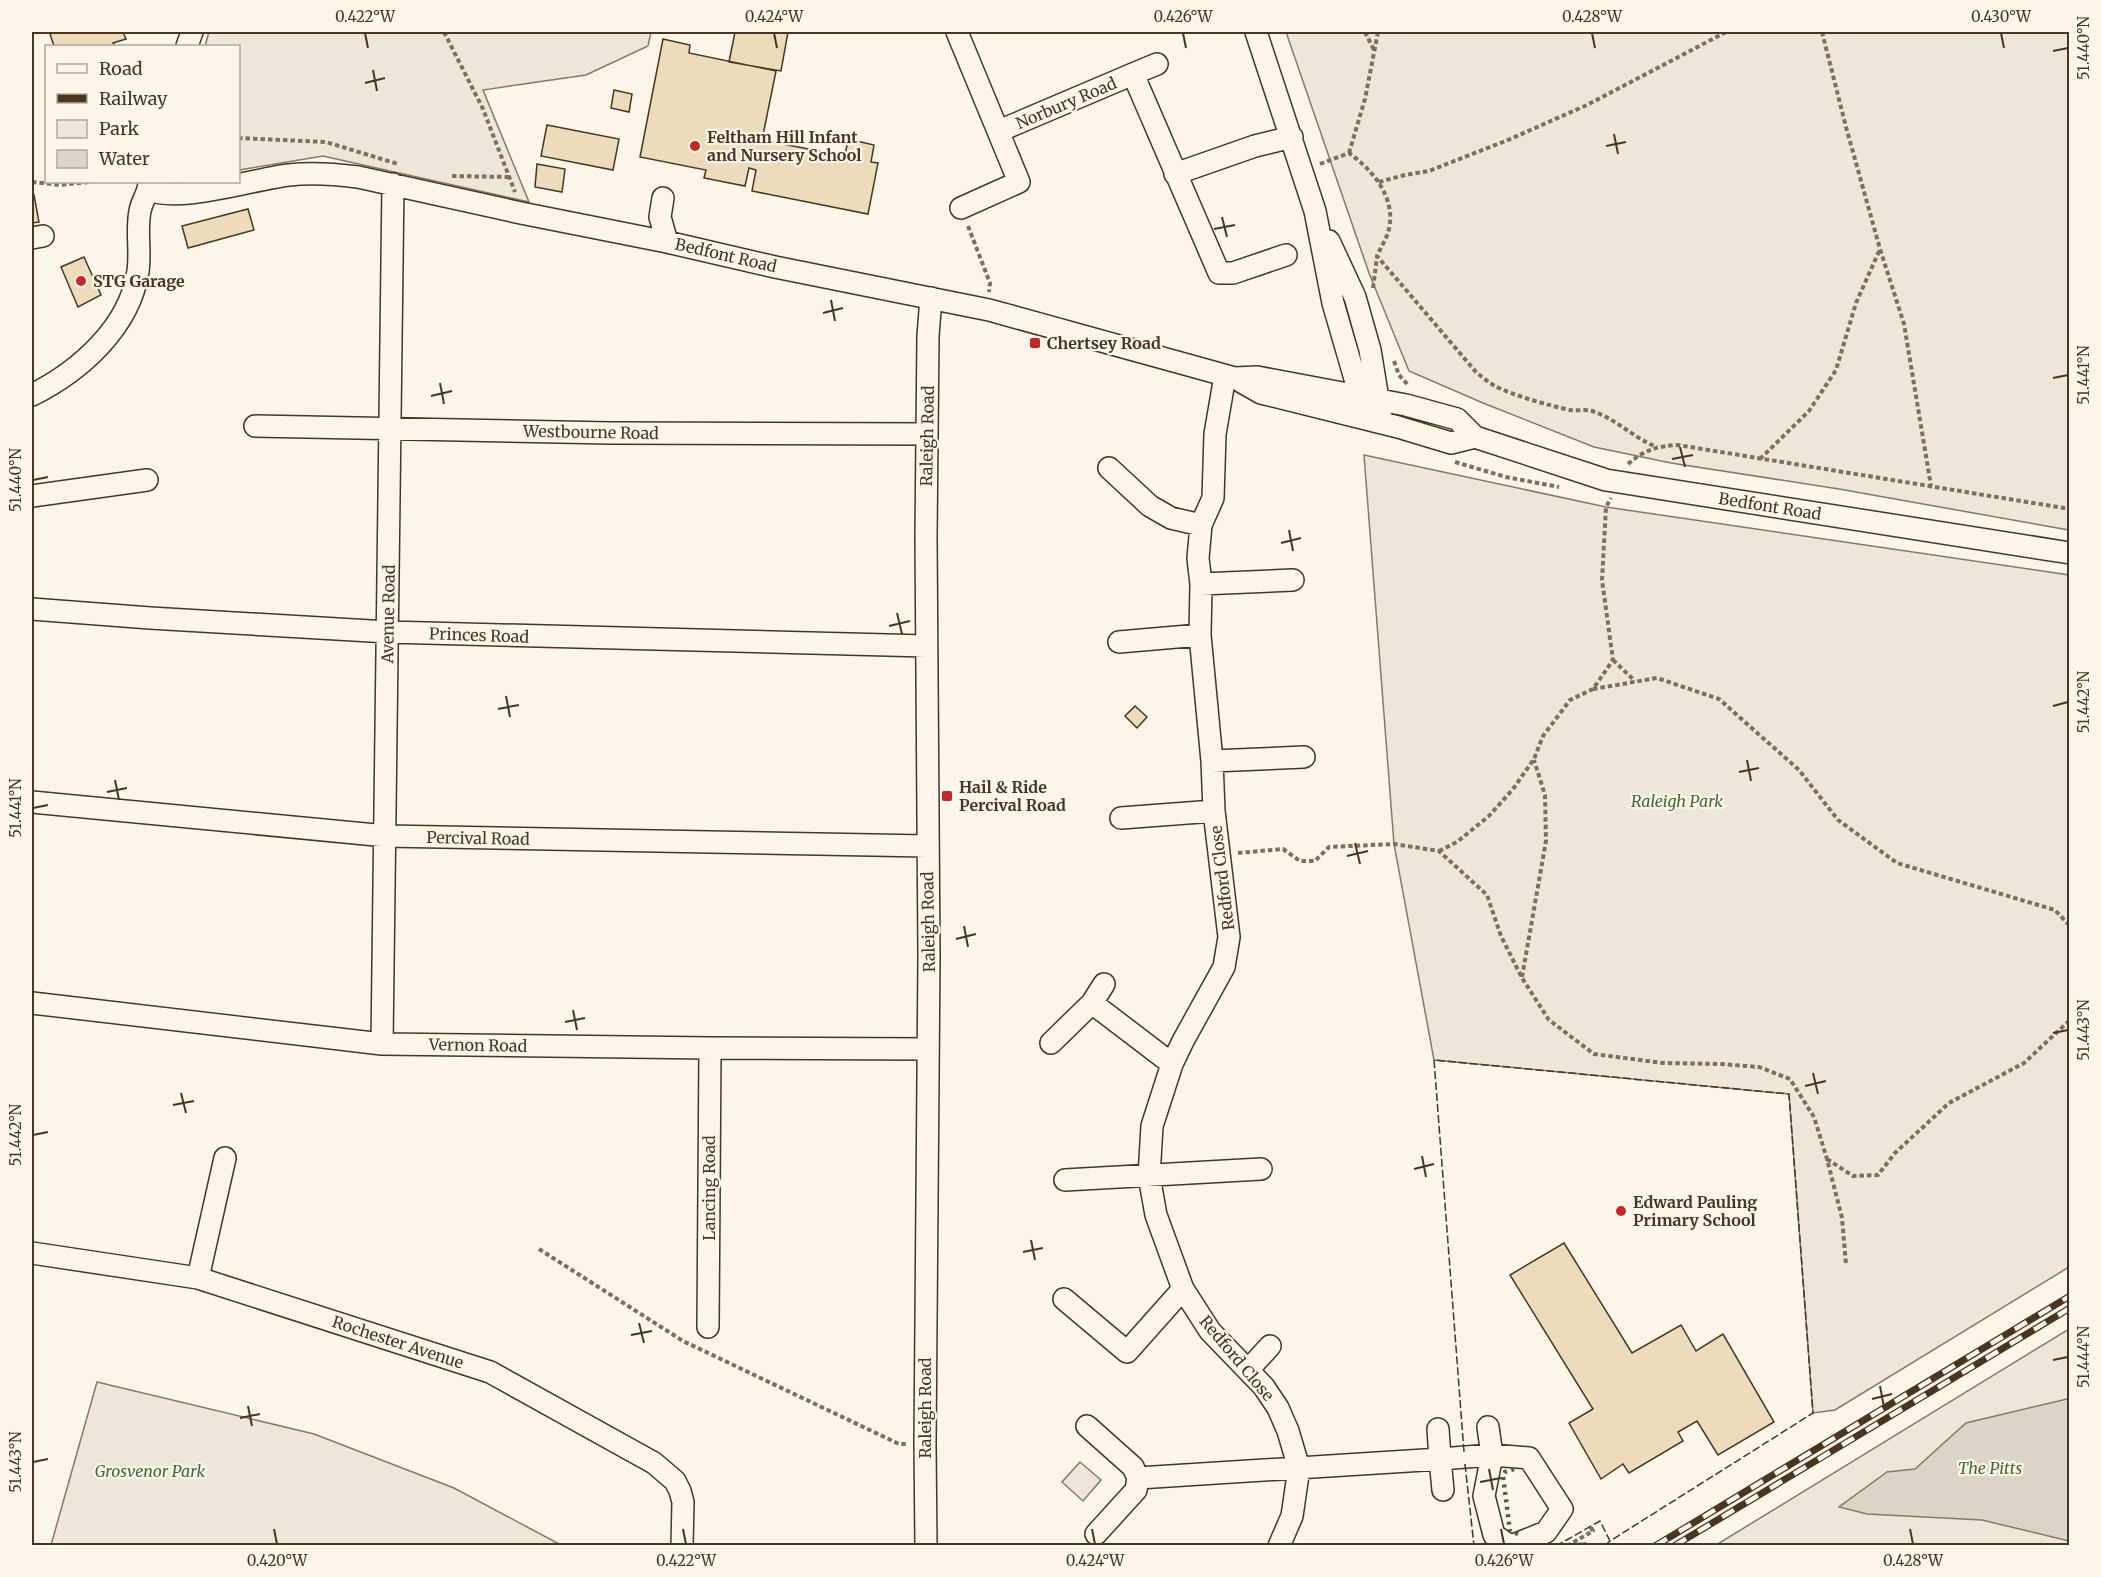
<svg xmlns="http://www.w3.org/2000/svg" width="2101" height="1577" font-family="Merriweather,serif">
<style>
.green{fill:#ede6d9;stroke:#887966;stroke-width:1.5}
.water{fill:#dcd4c6;stroke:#887966;stroke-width:1.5}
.building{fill:#ecdcbc;stroke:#4a3520;stroke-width:1.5}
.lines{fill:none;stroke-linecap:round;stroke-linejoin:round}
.minor-casing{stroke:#4a3520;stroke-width:24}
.path{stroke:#7f6f5c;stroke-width:4;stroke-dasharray:4.5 3;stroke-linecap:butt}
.minor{stroke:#fbf6e9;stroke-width:21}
.rail-casing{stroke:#4a3520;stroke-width:7}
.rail{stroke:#fbf6e9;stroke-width:4.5;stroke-dasharray:14;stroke-linecap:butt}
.hedge{stroke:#436837;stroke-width:4.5;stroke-dasharray:3 4.5;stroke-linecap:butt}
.fence{stroke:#4a3520;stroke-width:1.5;stroke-dasharray:8 3;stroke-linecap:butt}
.ticks{fill:none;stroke:#4a3520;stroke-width:2}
.poi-dot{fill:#c62828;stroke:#fbf6e9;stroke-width:2}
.labels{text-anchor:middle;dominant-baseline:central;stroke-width:4.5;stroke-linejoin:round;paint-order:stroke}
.street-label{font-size:16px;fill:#4a3520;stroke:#fbf6e9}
.poi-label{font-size:16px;font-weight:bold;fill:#4a3520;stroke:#fbf6e9;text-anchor:start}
.park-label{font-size:16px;font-style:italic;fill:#436837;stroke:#fbf6e9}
.neatline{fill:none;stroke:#4a3520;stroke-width:2}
.ticks-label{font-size:15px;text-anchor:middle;fill:#4a3520}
</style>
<rect width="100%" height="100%" fill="#fbf6e9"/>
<path class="green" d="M 209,32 L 651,32 L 648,46 L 586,75 L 483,90 L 529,202 L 323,156 L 239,170 L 238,46 L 205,46 Z
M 1286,32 L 2069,32 L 2069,530 L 1839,489 L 1671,463 L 1594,447 L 1483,403 L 1409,371 L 1369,273 Z
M 1364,455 L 1606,507 L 2069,575 L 2069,1267 L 1835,1410 L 1813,1413 L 1789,1094 L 1434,1060 L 1394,844 Z
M 2069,1329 L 2069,1545 L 1716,1545 Z
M 97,1382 L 314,1434 L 454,1488 L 561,1545 L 51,1545 Z
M 1080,1462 L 1101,1480 L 1083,1501 L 1062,1482 Z"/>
<path class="water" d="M 2067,1399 L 2070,1400 L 2069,1541 L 1982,1520 L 1867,1514 L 1839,1507 L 1887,1472 L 1915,1469 L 1966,1423 Z"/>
<path class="building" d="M 56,32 L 123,32 L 126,39 L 113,43 L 115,46 L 54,46 L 50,34 Z
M 735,32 L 788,32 L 781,71 L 729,62 Z
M 663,39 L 690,45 L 689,53 L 776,71 L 762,140 L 845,156 L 848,139 L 874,145 L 871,162 L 878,163 L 868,214 L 752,191 L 756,170 L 749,168 L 745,186 L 704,178 L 706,170 L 640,157 Z
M 614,90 L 632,94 L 629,112 L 611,108 Z
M 547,125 L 619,139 L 613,170 L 541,156 Z
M 537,164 L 565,169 L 562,192 L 535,187 Z
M 34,195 L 39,222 L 32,223 L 32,196 Z
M 248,209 L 254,230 L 188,248 L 182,226 Z
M 84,257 L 101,295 L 78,307 L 61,267 Z
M 1135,706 L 1147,717 L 1137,728 L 1125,716 Z
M 1564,1243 L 1632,1353 L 1681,1325 L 1696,1351 L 1723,1334 L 1774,1422 L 1718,1455 L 1697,1421 L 1678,1432 L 1683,1441 L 1629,1473 L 1623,1464 L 1601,1479 L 1569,1423 L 1593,1409 L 1510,1275 Z"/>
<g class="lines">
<g class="minor-casing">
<path id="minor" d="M 957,32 L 1019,182 L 961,208
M 1256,32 L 1315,211 L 1333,303 L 1360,396 L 1386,424
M 187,46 L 192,32
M 1133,74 L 1157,64
M 999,131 L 1133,74 L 1219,273 L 1233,273 L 1286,255
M 1175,174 L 1255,146 L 1292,137
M 149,190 C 181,203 253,179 289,175 C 312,172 335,174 358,177 L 521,213 L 667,242 L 775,267 L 989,310 L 1235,378 L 1257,377 L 1406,405 L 1457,419 L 1475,437 L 1606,480 L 2070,553
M 663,198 L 660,217 L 667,242
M 32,238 L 43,236
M 1329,241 L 1355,297 L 1370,350 L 1378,399
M 1225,376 L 1215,434 L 1213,498 L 1201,525 L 1198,558 L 1201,584 L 1200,635 L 1212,761 L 1214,811 L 1229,937 L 1224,967 L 1183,1041 L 1172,1064 L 1152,1126 L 1149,1176 L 1156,1215 L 1183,1289 L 1210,1331 L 1264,1387 L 1278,1408 L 1288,1431 L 1299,1468 L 1292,1516 L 1279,1546
M 1240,381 L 1261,393 L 1398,427 L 1451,443 L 1475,437
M 32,395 C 80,371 130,327 138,271 C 141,252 136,231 140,211 C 142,200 149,193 149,182
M 255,426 L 610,433 L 927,434
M 1109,468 L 1150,506 L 1171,518 L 1201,525
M 32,496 L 147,480
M 1201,584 L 1293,580
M 32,609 L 150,618 L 388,632 L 926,646
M 1119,642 L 1200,635
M 1212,761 L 1304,757
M 32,802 L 386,836 L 927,846
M 1121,818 L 1214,811
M 32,1003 L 382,1044 L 710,1048 L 927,1049
M 1092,1003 L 1104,984
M 1051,1043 L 1092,1003 L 1172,1064
M 382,1044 L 393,184
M 1065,1180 L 1261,1169
M 32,1253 L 198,1278 L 490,1372 L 654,1463 L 675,1481 L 680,1491 L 683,1502 L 682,1546
M 198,1278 L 225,1158
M 1064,1299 L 1127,1352 L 1183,1289
M 708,1327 L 710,1048
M 1248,1370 L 1270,1346
M 1087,1426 L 1133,1467 L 1138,1478
M 1443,1490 L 1440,1459 L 1492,1455 L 1488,1427
M 1096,1534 L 1136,1490 L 1138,1478 L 1440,1459 L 1438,1429
M 926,1546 L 925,1444 L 929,956 L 926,537 L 928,336 L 931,298
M 1510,1546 L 1494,1535 L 1484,1496 L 1492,1455 L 1529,1458 L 1562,1509 L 1546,1532 L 1511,1546"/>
</g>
<path class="path" d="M 444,32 L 483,109 L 515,192
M 1365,32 L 1374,50
M 1822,32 L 1846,127 L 1880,249 L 1904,324 L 1931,486
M 238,138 L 326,142 L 398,164
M 1349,153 L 1365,99 L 1378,32
M 1320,164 L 1349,153 C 1373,170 1396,198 1389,229 C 1387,238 1381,247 1377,256 L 1476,372 C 1482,377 1488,382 1495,386 C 1511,395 1551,406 1570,410 C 1577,411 1585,409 1592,411 C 1617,419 1633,438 1657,447
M 452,176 L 511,177
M 32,182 L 60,185 L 90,182
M 1379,182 L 1405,175 L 1429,171 L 1508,140 L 1587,105 L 1726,32
M 968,226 L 990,283 L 989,292
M 1373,288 L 1377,257
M 1394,361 L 1399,375 L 1408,385
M 1760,459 L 1809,411 L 1836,370 L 1856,303 L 1880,249
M 1455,462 L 1506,477 L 1559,487
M 1628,464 C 1644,450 1658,446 1678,445 L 2070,509
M 1613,660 L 1635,681
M 1593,689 L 1657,678 L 1719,699 L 1799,770 L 1838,820 L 1897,863 L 2055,910 L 2070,926
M 1439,851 L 1457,842 L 1489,816 L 1513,789 L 1534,759 L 1543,736 L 1570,700 L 1593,689 L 1613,660 L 1602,580 L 1606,507 L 1611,498
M 1238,853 L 1283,849 L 1300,861 L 1315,861 L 1329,847 L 1394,844 L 1439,851 L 1487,895 L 1501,936 L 1522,978 L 1549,1020 L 1594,1054 L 1663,1063 L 1721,1064 L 1759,1067 L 1790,1079 L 1814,1117 L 1827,1159 L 1842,1218 L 1846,1264
M 1522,977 L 1546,841 L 1545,795 L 1534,760
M 1827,1159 L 1853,1176 L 1878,1175 L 1895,1153 L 1949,1103 L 2024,1063 L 2070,1020
M 539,1249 L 683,1341 L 899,1444 L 906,1444
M 1567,1546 L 1593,1531 L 1590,1526
M 1578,1546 L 1584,1542 L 1585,1546"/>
<use href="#minor" class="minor"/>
<g class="rail-casing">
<path id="rail" d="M 1655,1546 L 2070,1296
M 1674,1546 L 2070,1308"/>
</g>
<use href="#rail" class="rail"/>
<path class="hedge" d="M 1514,1469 L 1505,1472 L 1503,1476 L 1510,1531 L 1518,1534"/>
<path class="fence" d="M 1464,1452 L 1434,1060 L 1789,1094 L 1813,1413 L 1610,1541 L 1600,1521 L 1556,1546
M 1465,1464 L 1474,1546
M 1604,1546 L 1610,1541"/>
</g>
<path class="ticks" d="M 365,33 L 368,48M 774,33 L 777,48M 1183,33 L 1186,48M 1592,33 L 1595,48M 2001,33 L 2004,48M 2053,51 L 2068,48M 373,70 L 377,91M 365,83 L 385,78M 1614,134 L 1618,154M 1606,146 L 1626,142M 1222,217 L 1227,237M 1214,229 L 1235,225M 831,300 L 835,321M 823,313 L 843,308M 2053,378 L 2068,375M 440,383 L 444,404M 431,396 L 452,391M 1680,447 L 1685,467M 1672,459 L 1693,455M 33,480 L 48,477M 1289,530 L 1293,551M 1281,543 L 1301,538M 897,613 L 902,634M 889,626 L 910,621M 506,696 L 510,717M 2053,706 L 2068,702M 498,709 L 519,705M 1747,760 L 1751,781M 1739,772 L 1759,768M 115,780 L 119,800M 107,792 L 127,788M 33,808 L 48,805M 1355,843 L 1360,864M 1347,856 L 1368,851M 964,926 L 968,947M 956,939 L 976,934M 573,1010 L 577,1030M 565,1022 L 585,1018M 2053,1033 L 2068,1030M 1813,1073 L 1818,1094M 1805,1086 L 1826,1081M 181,1093 L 186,1113M 173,1105 L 194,1101M 33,1135 L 48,1132M 1422,1156 L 1426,1177M 1414,1169 L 1434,1164M 1031,1240 L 1035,1260M 1023,1252 L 1043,1248M 639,1323 L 644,1343M 631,1335 L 652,1331M 2053,1360 L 2068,1357M 1880,1386 L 1884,1407M 1872,1399 L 1892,1394M 248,1406 L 252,1426M 240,1418 L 260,1414M 33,1462 L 48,1459M 1489,1469 L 1493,1490M 1480,1482 L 1501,1478M 274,1529 L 277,1544M 683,1529 L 686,1544M 1092,1529 L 1095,1544M 1501,1529 L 1504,1544M 1910,1529 L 1913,1544"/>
<g class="poi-dot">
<circle cx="695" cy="146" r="6"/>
<circle cx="81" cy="281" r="6"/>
<rect x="1029" y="337" width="12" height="12" rx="3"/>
<rect x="941" y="790" width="12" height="12" rx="3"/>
<circle cx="1621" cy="1211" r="6"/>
</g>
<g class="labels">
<g class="street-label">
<text transform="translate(1066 103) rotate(-23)">Norbury Road</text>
<text transform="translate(726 255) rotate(13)">Bedfont Road</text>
<text transform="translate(591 432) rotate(1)">Westbourne Road</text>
<text transform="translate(927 436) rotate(-89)">Raleigh Road</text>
<text transform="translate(1770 506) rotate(9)">Bedfont Road</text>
<text transform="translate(388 614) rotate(-89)">Avenue Road</text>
<text transform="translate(479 635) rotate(2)">Princes Road</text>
<text transform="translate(478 838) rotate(1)">Percival Road</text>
<text transform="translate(1222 878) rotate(-97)">Redford Close</text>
<text transform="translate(928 922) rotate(-91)">Raleigh Road</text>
<text transform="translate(478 1045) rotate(1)">Vernon Road</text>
<text transform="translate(709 1188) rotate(-90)">Lancing Road</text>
<text transform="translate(398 1342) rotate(18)">Rochester Avenue</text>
<text transform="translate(1237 1358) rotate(50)">Redford Close</text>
<text transform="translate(925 1408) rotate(-90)">Raleigh Road</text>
</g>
<g class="poi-label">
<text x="707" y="137">Feltham Hill Infant<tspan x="707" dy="18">and Nursery School</tspan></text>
<text x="93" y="281">STG Garage</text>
<text x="1047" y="343">Chertsey Road</text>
<text x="959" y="787">Hail &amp; Ride<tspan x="959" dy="18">Percival Road</tspan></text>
<text x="1633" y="1202">Edward Pauling<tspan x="1633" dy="18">Primary School</tspan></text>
</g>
<g class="park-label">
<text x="1677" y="801">Raleigh Park</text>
<text x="1990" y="1468">The Pitts</text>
<text x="150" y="1471">Grosvenor Park</text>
</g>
</g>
<rect width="2101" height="1577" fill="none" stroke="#fbf6e9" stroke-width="66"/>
<rect x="45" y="45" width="195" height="138" fill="#fbf6e9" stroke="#b4a999" stroke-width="1.5"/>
<rect x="57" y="64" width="30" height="9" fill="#fbf6e9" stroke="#b4a999" stroke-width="1.5"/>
<text x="99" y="75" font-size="18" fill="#4a3520">Road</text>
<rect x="57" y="94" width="30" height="9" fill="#4a3520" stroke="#b4a999" stroke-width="1.5"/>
<text x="99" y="105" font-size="18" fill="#4a3520">Railway</text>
<rect x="57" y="120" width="30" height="18" fill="#ede6d9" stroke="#b4a999" stroke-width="1.5"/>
<text x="99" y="135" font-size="18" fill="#4a3520">Park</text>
<rect x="57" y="150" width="30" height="18" fill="#dcd4c6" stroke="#b4a999" stroke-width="1.5"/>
<text x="99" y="165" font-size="18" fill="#4a3520">Water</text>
<rect x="33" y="33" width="2035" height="1511" class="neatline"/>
<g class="ticks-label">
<text x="365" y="22">0.422°W</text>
<text x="774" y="22">0.424°W</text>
<text x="1183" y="22">0.426°W</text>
<text x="1592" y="22">0.428°W</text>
<text x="2001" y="22">0.430°W</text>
<text transform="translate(2084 48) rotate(-90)" y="5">51.440°N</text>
<text transform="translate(2084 375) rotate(-90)" y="5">51.441°N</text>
<text transform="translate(16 480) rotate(-90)" y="5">51.440°N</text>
<text transform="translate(2084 702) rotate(-90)" y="5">51.442°N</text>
<text transform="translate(16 808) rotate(-90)" y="5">51.441°N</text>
<text transform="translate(2084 1030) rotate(-90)" y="5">51.443°N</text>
<text transform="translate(16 1135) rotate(-90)" y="5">51.442°N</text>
<text transform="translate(2084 1357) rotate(-90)" y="5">51.444°N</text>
<text transform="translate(16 1462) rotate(-90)" y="5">51.443°N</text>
<text x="277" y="1566">0.420°W</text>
<text x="686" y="1566">0.422°W</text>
<text x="1095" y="1566">0.424°W</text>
<text x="1504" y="1566">0.426°W</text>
<text x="1913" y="1566">0.428°W</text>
</g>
</svg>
